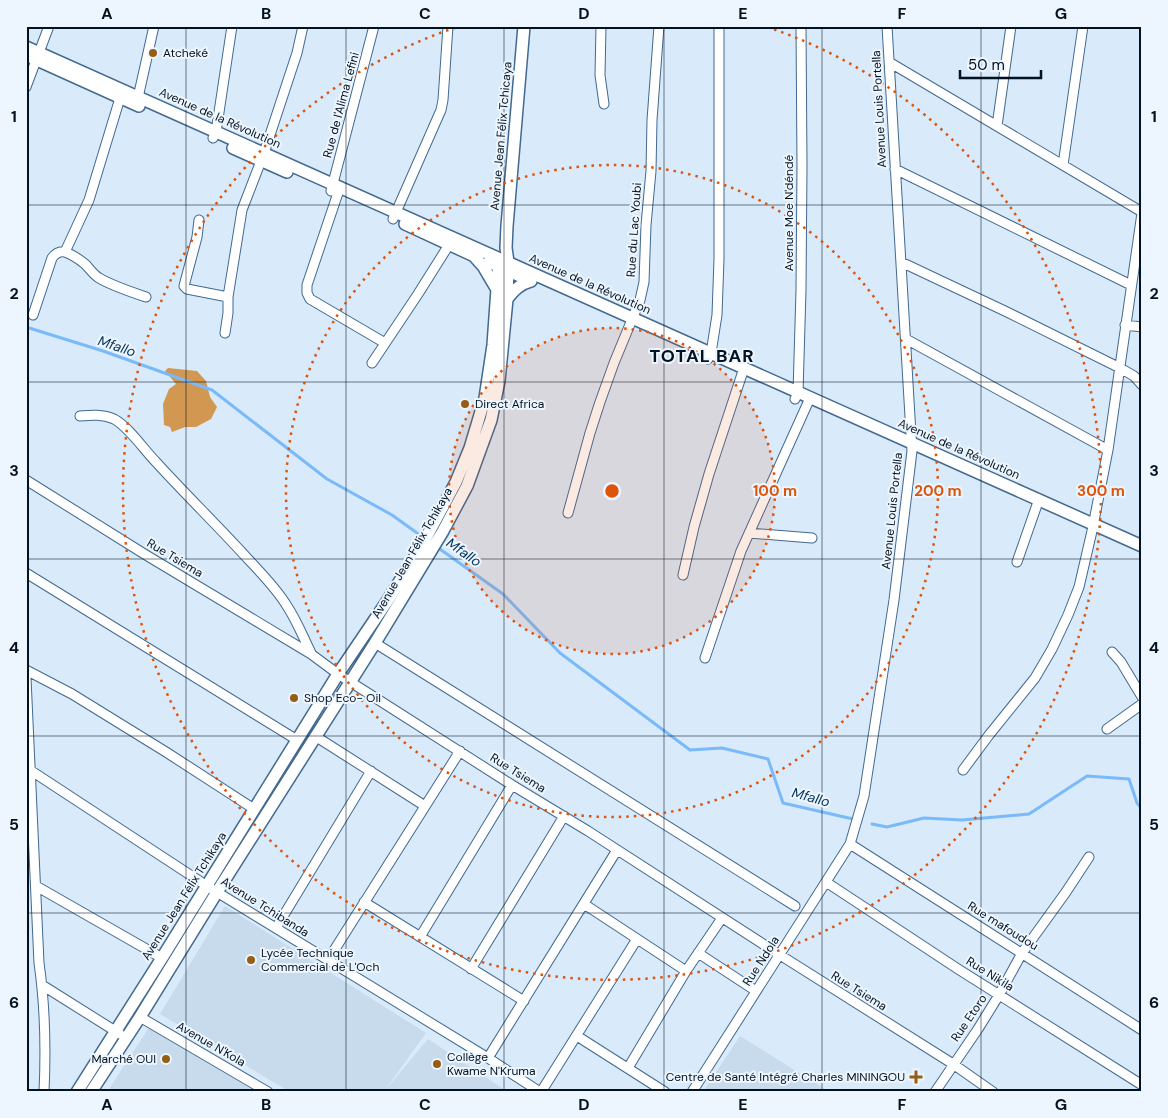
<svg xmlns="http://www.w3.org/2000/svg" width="1168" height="1118" font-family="'DM Sans',sans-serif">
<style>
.built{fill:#c7dbed}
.forest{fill:#d29751}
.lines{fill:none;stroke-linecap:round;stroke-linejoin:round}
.stream{stroke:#7abaf9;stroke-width:3}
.minor-casing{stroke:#42698f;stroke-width:11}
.tertiary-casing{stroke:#42698f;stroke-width:14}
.minor{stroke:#fff;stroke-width:9}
.tertiary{stroke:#fff;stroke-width:11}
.grid{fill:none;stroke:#031220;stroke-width:1;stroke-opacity:0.55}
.ring{fill:none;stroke:#dd550d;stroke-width:2.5;stroke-dasharray:2.5 5}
.poi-dot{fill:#945f14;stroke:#edf6ff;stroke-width:2}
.labels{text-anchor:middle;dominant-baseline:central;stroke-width:4;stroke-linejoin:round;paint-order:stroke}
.poi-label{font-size:12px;fill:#031220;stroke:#edf6ff;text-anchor:start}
.street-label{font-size:12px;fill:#031220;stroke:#edf6ff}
.water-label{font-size:14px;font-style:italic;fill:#02335b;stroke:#edf6ff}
.district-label{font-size:18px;font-weight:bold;letter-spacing:1px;fill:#031220;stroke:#edf6ff}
.centre{fill:#dd550d;stroke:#edf6ff;stroke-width:2.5}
.ring-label{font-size:15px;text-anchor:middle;font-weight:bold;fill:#dd550d;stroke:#edf6ff;stroke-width:4;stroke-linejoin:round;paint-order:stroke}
.neatline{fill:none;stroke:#031220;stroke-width:2}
.grid-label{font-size:16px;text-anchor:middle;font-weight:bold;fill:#031220}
</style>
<rect width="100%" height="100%" fill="#d9eafb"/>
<path class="built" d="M 225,906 L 426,1033 L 388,1086 L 387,1088 L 428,1039 L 508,1092 L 290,1092 L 160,1014 Z
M 150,1026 L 257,1092 L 107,1092 Z
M 740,1036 L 830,1092 L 703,1092 Z"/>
<path class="forest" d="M 168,368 L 197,371 L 206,381 L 210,397 L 217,407 L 211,419 L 196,427 L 185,427 L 172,432 L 170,427 L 164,425 L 163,404 L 169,389 L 176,384 L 165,371 Z"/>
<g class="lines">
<path class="stream" d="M 26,327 L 103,351 L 212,390 L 327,479 L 392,515 L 424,538
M 437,547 L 503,594 L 560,653 L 690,750 L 722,748 L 768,759 L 783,803 L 853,819
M 872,824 L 887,827 L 924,818 L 962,820 L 1029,814 L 1087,776 L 1129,779 L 1137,803 L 1142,809"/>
<g class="minor-casing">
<path id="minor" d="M 601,26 L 600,75 L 604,104
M 889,62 L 1142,212
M 26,87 L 49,26
M 137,102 L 154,26
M 997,126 L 1011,26
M 213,138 L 216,132 L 232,26
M 1063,165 L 1083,26
M 895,169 L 1131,285
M 340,187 L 307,285 L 307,293 L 310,299 L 385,343
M 331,191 L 374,26
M 393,219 L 441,110 L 443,100 L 448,26
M 199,220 L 197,237 L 184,286 L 187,289 L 228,297
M 65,252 L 89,200 L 120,98
M 901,262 L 1007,312 L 1120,368 L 1134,376 L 1142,385
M 33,315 L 52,258 C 55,254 59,251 65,252 C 71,254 80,260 85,264 C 90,269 93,274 99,278 C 111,285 131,292 146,297
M 1125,325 L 1142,327
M 225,333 L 228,313 L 228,297 L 242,210 L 264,153 L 297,53 L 303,26
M 906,339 L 1108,450
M 708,359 L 711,353 L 717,315 L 719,259 L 719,26
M 372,363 L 418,294 L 452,240
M 795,399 L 798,393 L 801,290 L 802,166 L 801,26
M 80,416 C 91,415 103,414 114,419 C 129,427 144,450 156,462 C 186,495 218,526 248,559 C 262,574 277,589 287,606 C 297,621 303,637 311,653
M 26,480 L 146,555 L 311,654 L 338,674 L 512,785 L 588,831 L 780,955 L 953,1064 L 993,1092
M 568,513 L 590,433 L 600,402 L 614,363 L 640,300 L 644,282 L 646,225 L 651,171 L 652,120 L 659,26
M 749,533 L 812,538
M 1017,562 L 1039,499
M 26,573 L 297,740
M 683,575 L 694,527 L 709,474 L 744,368
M 375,643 C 515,730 654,819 795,906
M 1112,652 L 1121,662 L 1142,697
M 705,658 L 741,551 L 810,398
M 26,670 L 72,694 L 166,752 L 254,809
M 26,678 L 39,963 C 45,1005 46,1049 44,1092
M 1107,729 L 1142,704
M 315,736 L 425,806
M 30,770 L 207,886 L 488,1058 L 540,1092
M 963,770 L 989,735 L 1035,678 L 1052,649 L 1068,615 L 1079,587 L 1092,531 L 1108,450 L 1142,213
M 850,844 L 1142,1030
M 826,882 L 958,969 L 1142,1085
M 36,886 L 162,958
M 364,902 L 524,1001
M 584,904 L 686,971
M 276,928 L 371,771
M 420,937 L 512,785
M 698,953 L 756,991
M 328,960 L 460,751
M 471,969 L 564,816
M 42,985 L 120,1034
M 140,1017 L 268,1092
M 577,1036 L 665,1092
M 488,1058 L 617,850
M 628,1068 L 686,971 L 722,918
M 541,1092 L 637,939
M 692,1092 L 850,844 L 864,796 L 894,600 L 912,451 L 887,26
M 935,1092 L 978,1029 L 999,995 L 1022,953 L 1066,892 L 1089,857"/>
</g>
<g class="tertiary-casing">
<path id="tertiary" d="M 26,47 L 1142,546
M 26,55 L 139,106
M 233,148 L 287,172
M 405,224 L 472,255
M 474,256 L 483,266 L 496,288
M 489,262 L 531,281
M 507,299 C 514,290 520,284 531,281
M 77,1092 L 162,958 L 338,674 L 386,603 L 420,549 L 456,482 L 470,448 L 485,398 L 493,345 L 499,261
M 91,1092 L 140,1017 L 217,892 L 375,643 L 443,531 L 467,486 L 491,420 L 499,381 L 507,299 L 508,262 L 506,248 L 507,226 L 524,26"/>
</g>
<use href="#minor" class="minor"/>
<use href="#tertiary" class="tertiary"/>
</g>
<path class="grid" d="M 186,26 L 186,1092M 346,26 L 346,1092M 504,26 L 504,1092M 664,26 L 664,1092M 822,26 L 822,1092M 981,26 L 981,1092M 26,205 L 1142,205M 26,382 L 1142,382M 26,559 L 1142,559M 26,736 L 1142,736M 26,913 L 1142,913"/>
<circle cx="612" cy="491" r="163" fill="#dd550d" fill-opacity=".12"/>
<g class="ring">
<circle cx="612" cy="491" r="163"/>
<circle cx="612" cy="491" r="326"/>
<path d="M767 27A489 489 0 1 1 457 27"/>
</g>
<g class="poi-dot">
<circle cx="153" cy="53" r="5"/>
<circle cx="465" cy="404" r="5"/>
<circle cx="294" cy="698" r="5"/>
<circle cx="251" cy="960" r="5"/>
<circle cx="166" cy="1059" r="5"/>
<circle cx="437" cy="1064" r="5"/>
<path d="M913.5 1069.5h5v5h5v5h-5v5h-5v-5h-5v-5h5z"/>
</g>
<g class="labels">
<g class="poi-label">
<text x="163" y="53">Atcheké</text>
<text x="475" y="404">Direct Africa</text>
<text x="304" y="698">Shop Eco- Oil</text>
<text x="261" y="953">Lycée Technique<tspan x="261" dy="14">Commercial de L'Och</tspan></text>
<text x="447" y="1057">Collège<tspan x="447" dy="14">Kwame N'Kruma</tspan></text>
<text x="156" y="1059" text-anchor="end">Marché OUI</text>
<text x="905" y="1077" text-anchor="end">Centre de Santé Intégré Charles MININGOU</text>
</g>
<g class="street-label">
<text transform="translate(341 105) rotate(-75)">Rue de l'Alima Lefini</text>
<text transform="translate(879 109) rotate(-93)">Avenue Louis Portella</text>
<text transform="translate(220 118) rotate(24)">Avenue de la Révolution</text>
<text transform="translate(501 136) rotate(-85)">Avenue Jean Félix Tchicaya</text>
<text transform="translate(789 213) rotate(-90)">Avenue Moe N'déndé</text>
<text transform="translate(634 230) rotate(-86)">Rue du Lac Youbi</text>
<text transform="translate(590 284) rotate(24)">Avenue de la Révolution</text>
<text transform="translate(959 449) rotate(24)">Avenue de la Révolution</text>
<text transform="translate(892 511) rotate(-84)">Avenue Louis Portella</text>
<text transform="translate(412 553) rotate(-60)">Avenue Jean Félix Tchikaya</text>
<text transform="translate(175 558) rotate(31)">Rue Tsiema</text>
<text transform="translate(518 773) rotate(32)">Rue Tsiema</text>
<text transform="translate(184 896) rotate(-58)">Avenue Jean Félix Tchikaya</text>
<text transform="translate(265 907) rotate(32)">Avenue Tchibanda</text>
<text transform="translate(1003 926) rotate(32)">Rue mafoudou</text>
<text transform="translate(761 961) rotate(-57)">Rue Ndola</text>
<text transform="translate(990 974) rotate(32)">Rue Nikila</text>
<text transform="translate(859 991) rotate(32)">Rue Tsiema</text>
<text transform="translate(969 1018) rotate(-56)">Rue Etoro</text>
<text transform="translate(211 1044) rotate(30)">Avenue N'Kola</text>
</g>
<g class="water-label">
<text transform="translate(117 346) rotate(19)">Mfallo</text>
<text transform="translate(464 552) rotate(35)">Mfallo</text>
<text transform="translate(811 797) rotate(15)">Mfallo</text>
</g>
<g class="district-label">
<text x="702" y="356">TOTAL BAR</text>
</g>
</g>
<circle cx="612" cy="491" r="8" class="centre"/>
<g class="ring-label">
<text x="775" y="496">100 m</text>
<text x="938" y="496">200 m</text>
<text x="1101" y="496">300 m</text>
</g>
<rect width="1168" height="1118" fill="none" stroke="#edf6ff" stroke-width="55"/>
<path d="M960 70v8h81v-8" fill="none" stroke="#031220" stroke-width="2.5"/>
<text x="968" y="70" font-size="15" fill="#031220" stroke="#edf6ff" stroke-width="4" paint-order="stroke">50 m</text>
<rect x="28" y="28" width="1112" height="1062" class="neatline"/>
<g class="grid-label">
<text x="107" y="19">A</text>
<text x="266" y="19">B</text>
<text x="425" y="19">C</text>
<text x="584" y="19">D</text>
<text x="743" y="19">E</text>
<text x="902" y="19">F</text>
<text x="1061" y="19">G</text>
<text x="14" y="122">1</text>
<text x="1154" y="122">1</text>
<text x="14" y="299">2</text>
<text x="1154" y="299">2</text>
<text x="14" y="476">3</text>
<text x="1154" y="476">3</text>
<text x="14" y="653">4</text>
<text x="1154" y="653">4</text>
<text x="14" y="830">5</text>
<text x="1154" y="830">5</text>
<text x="14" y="1008">6</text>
<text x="1154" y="1008">6</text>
<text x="107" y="1110">A</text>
<text x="266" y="1110">B</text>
<text x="425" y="1110">C</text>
<text x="584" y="1110">D</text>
<text x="743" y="1110">E</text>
<text x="902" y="1110">F</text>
<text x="1061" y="1110">G</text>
</g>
</svg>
